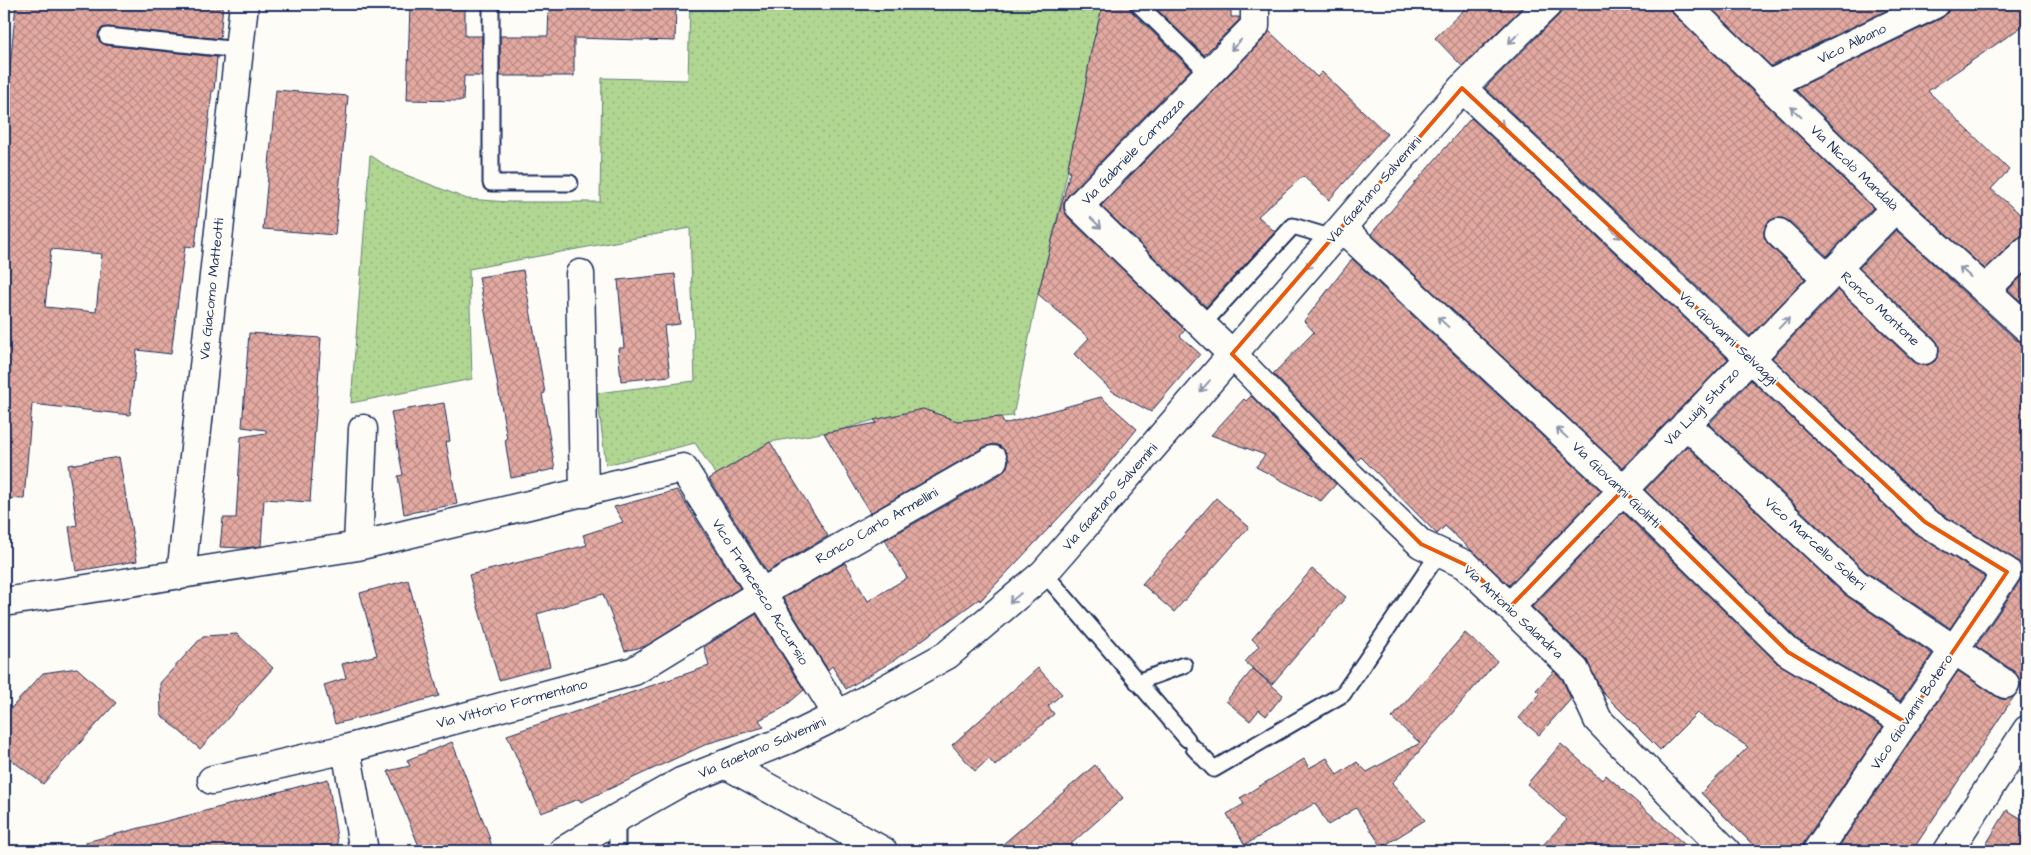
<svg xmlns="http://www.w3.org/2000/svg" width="2031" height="855" font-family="'Architects Daughter',sans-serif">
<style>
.grass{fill:url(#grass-dots);stroke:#668278}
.building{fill:url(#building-cross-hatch);stroke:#1b2f5e;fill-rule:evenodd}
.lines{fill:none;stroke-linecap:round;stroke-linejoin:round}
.lane-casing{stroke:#1b2f5e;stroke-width:19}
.street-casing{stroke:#1b2f5e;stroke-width:31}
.secondary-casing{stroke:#1b2f5e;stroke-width:31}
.lane{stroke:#fdfcf7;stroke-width:15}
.street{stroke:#fdfcf7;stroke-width:28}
.secondary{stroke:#fdfcf7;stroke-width:28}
.oneway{stroke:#8c96aa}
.marked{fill:none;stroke:#e8590c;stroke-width:4;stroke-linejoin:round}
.labels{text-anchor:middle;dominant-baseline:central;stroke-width:4;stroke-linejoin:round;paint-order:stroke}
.street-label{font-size:14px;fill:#1b2f5e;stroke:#fdfcf7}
</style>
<defs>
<pattern id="grass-dots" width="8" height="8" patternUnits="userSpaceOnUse" patternTransform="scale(1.25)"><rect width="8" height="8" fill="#b0d692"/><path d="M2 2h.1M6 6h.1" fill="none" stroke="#97b880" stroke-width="1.8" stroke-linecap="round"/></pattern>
<pattern id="building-cross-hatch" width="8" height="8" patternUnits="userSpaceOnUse" patternTransform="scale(1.25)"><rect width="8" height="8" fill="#e4aaa1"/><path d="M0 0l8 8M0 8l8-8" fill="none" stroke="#b88b86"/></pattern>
</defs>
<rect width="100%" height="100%" fill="#fdfcf7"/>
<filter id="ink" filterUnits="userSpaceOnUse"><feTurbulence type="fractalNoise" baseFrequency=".02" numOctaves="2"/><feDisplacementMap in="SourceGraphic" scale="10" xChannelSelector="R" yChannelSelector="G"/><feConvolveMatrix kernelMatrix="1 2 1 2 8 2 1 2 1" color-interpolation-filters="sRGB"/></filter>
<g filter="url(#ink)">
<path class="grass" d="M 690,4 L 1103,4 L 1057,220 L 1038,294 L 1013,416 L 957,421 L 923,409 L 874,420 L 844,429 L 770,442 L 716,475 L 695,443 L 606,465 L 597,393 L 695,381 L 690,228 L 469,269 L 472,379 L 351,403 L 370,155 L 391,169 L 467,199 L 508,202 L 600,202 L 602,78 L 688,80 Z"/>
<path class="building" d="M 16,4 L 223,4 L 220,39 L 108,27 L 99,31 L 99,40 L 106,45 L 217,57 L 214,91 L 212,91 L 195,247 L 185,246 L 171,354 L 137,350 L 130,415 L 32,404 L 24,499 L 4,498 L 4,129 ZM 51,249 L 102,254 L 96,312 L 45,307 Z
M 410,4 L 465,4 L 465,36 L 482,36 L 482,76 L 464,76 L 463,101 L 407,100 Z
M 549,4 L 676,4 L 675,41 L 574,38 L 574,76 L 500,76 L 500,36 L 548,36 Z
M 1103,4 L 1129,4 L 1131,11 L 1191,69 L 1068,195 L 1064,203 L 1064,211 L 1068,217 L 1185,330 L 1180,336 L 1200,354 L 1151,412 L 1112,391 L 1074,354 L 1089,338 L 1038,294 L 1070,172 L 1067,170 L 1083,100 L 1091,51 Z
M 1151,4 L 1231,4 L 1231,17 L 1239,17 L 1239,20 L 1204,55 Z
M 1470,4 L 1526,4 L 1462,66 L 1435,38 Z
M 1563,4 L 1670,4 L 1670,9 L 1674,15 L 1873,208 L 1827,256 L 1789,221 L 1782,218 L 1775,218 L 1768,222 L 1764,230 L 1764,237 L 1768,244 L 1805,279 L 1750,336 L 1485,88 L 1559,15 L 1563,9 Z
M 1707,4 L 1900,4 L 1771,66 Z
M 1950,4 L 2027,4 L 2027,23 L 1928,91 L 2009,170 L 1991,189 L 2027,220 L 2027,235 L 2016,239 L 1985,269 L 1906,197 L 1795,89 L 1942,18 L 1948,12 Z
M 1269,31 L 1317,77 L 1322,72 L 1387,134 L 1329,200 L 1303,176 L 1258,216 L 1275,232 L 1206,307 L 1101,206 L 1266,37 Z
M 276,90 L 348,96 L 335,235 L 263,229 Z
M 1471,118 L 1728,359 L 1622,468 L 1371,234 Z
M 1896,230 L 2016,340 L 2027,343 L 2027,677 L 2019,689 L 2019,678 L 2014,671 L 1976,646 L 2020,581 L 2023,572 L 2021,564 L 2015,559 L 1935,510 L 1772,358 L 1838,290 L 1914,362 L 1920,365 L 1928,365 L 1935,361 L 1939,353 L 1939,345 L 1935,339 L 1859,268 Z
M 1352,259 L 1601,491 L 1509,585 L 1445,526 L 1437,534 L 1361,457 L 1357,461 L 1273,374 L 1314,332 L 1304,321 Z
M 523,270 L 545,393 L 542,394 L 555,469 L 511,478 L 505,440 L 507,439 L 479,277 Z
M 2027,271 L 2027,307 L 2008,290 Z
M 675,274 L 680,324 L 664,326 L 670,376 L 621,381 L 618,348 L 624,348 L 618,280 Z
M 249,333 L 321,338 L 310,502 L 264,499 L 261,546 L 243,548 L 220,547 L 223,518 L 236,518 L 241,437 L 266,433 L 266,430 L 242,427 Z
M 1751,380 L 1914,533 L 1985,577 L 1950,628 L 1865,571 L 1709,424 Z
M 1251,396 L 1336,484 L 1321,501 L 1256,467 L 1265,455 L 1211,435 L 1244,399 L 1246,401 Z
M 1101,397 L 1137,429 L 1102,472 L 980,601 L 979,599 L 893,661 L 846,689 L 832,666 L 828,670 L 783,598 L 845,563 L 868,601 L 907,578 L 885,540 L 1001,474 L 1007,467 L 1009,460 L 1006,452 L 1000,446 L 994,444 L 986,446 L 870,513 L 824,433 L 877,423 L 874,420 L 923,409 L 957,421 L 1001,417 L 1004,424 Z
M 444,403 L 450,441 L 446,442 L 457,504 L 404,514 L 398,476 L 403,475 L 391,412 Z
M 770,442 L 828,536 L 767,572 L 709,479 Z
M 1687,446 L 1844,594 L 1932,654 L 1900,701 L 1798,640 L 1645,490 Z
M 119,457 L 137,561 L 76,571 L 69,527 L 77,525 L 68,465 Z
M 677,490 L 740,588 L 646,646 L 625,651 L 603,594 L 537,614 L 550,666 L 499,680 L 469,575 L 587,545 L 583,535 L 623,522 L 614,507 Z
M 1216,498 L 1249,527 L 1174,612 L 1142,584 Z
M 1623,512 L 1777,663 L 1883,727 L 1804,842 L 1802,851 L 1759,851 L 1701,793 L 1748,747 L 1697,713 L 1660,750 L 1603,693 L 1586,659 L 1532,607 Z
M 1312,569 L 1346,597 L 1272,684 L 1245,662 L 1259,646 L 1252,639 Z
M 408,580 L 439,696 L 335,724 L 324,685 L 346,678 L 342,664 L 377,655 L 360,593 Z
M 756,614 L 804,690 L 783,708 L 759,720 L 764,727 L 709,743 L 581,802 L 579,799 L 541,813 L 507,735 L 709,666 L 704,647 Z
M 1465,633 L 1497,661 L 1392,783 L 1425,820 L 1382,847 L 1356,808 L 1328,825 L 1315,803 L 1245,845 L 1227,814 L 1244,804 L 1240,798 L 1304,759 L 1309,768 L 1327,758 L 1337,775 L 1357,762 L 1367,772 L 1420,743 L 1392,718 Z
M 237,634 L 273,668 L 200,749 L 161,715 L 160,683 L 203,636 Z
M 77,668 L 116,703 L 43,784 L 5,755 L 4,716 L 43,673 Z
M 1038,668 L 1062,694 L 1048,706 L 1054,714 L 995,766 L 989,759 L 975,771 L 952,745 Z
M 1253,669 L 1283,695 L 1266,716 L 1259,710 L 1250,721 L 1226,701 Z
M 1554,671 L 1562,679 L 1571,699 L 1539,735 L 1519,718 L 1540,694 L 1536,690 Z
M 1958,671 L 1997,697 L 2004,700 L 2015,695 L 1912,851 L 1836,851 Z
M 452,742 L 488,833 L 493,851 L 421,851 L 388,771 L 410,766 L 407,760 Z
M 1561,744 L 1602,780 L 1606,775 L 1692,851 L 1537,851 L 1567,820 L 1527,784 Z
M 1095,765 L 1123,798 L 1063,851 L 995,851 Z
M 328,779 L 339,851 L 87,851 L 86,842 Z
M 2007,810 L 2027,822 L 2027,851 L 1982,851 Z"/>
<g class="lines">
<g class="lane-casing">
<path id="lane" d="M 491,4 L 491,183 L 570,183
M 1138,4 L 1209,73
M 107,36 L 239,50
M 1202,325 L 1293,226 L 1333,238
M 1044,573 L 1187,739
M 1137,682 L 1184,665
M 1194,748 L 1214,769 L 1343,694 L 1439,553
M 617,818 L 617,851"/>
</g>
<g class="street-casing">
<path id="street" d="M 1255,4 L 1255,26 L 1079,206 L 1232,354 L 1350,476 L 1421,544 L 1466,565 L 1575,670 L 1598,720 L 1726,851
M 1768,85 L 1935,4
M 1462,88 L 1925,522 L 2007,572 L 1817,851
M 1342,228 L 1623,490 L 1788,652 L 1905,722
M 1779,233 L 1827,278
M 1837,268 L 1924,350
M 580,274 L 584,493
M 1985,290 L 2027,250
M 1686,424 L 1855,583 L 2005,684
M 358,546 L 363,429
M 181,575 L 244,4
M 4,602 L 358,546 L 683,468 L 838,715
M 1510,607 L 1895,208
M 725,764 L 883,851
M 212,780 L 346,749
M 364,851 L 346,749 L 634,671 L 761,593 L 993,460"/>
</g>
<g class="secondary-casing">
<path id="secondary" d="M 1685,4 L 1895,208 L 2027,328
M 563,851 L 617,818 L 681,782 L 789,739 L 838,715 L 947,655 L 1044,573 L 1462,88 L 1548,4
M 1948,851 L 2027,730"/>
</g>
<use href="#lane" class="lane"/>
<use href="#street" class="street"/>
<use href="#secondary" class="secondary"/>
</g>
<defs><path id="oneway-shaft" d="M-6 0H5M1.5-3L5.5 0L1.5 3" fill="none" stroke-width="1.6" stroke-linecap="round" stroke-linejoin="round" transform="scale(1.25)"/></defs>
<g class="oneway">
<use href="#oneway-shaft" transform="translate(1514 38) rotate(136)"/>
<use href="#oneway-shaft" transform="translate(1236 45) rotate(134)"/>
<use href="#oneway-shaft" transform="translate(1796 112) rotate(-136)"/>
<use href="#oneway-shaft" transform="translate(1498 121) rotate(43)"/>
<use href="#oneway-shaft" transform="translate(1096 223) rotate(44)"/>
<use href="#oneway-shaft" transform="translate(1616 233) rotate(43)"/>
<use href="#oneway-shaft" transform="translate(1311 263) rotate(131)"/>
<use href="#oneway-shaft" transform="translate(1965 272) rotate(-138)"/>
<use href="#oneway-shaft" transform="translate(1443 322) rotate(-137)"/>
<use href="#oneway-shaft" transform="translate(1784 323) rotate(-46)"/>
<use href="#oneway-shaft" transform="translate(1205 386) rotate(131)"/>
<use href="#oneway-shaft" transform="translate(1562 433) rotate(-137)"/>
<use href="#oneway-shaft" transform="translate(1015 598) rotate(140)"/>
</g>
</g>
<path class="marked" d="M 1462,88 L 1925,522 L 2007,572 L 1905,722 L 1788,652 L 1623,490 L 1510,607 L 1466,565 L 1421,544 L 1232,354 Z"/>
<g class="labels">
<g class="street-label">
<text transform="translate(1852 44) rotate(-26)">Vico Albano</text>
<text transform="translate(1133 152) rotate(-46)">Via Gabriele Carnazza</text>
<text transform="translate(1854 168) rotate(44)">Via Nicolò Mandalà</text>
<text transform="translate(1374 190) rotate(-49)">Via Gaetano Salvemini</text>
<text transform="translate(212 289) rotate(-84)">Via Giacomo Matteotti</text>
<text transform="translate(1880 309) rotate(43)">Ronco Montone</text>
<text transform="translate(1728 338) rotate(43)">Via Giovanni Selvaggi</text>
<text transform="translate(1702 407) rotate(-46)">Via Luigi Sturzo</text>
<text transform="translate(1616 485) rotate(44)">Via Giovanni Giolitti</text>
<text transform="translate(1110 497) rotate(-49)">Via Gaetano Salvemini</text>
<text transform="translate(877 526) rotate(-30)">Ronco Carlo Armellini</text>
<text transform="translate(1815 544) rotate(42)">Vico Marcello Soleri</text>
<text transform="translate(760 592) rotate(58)">Vico Francesco Accursio</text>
<text transform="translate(1513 612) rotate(43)">Via Antonio Salandra</text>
<text transform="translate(512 704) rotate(-15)">Via Vittorio Formentano</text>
<text transform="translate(1912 712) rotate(-56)">Vico Giovanni Botero</text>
<text transform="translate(762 748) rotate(-23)">Via Gaetano Salvemini</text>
</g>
</g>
<rect width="2031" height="855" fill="none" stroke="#fdfcf7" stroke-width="20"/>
<rect x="10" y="10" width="2011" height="835" fill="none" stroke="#1b2f5e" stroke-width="2" filter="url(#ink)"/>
</svg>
